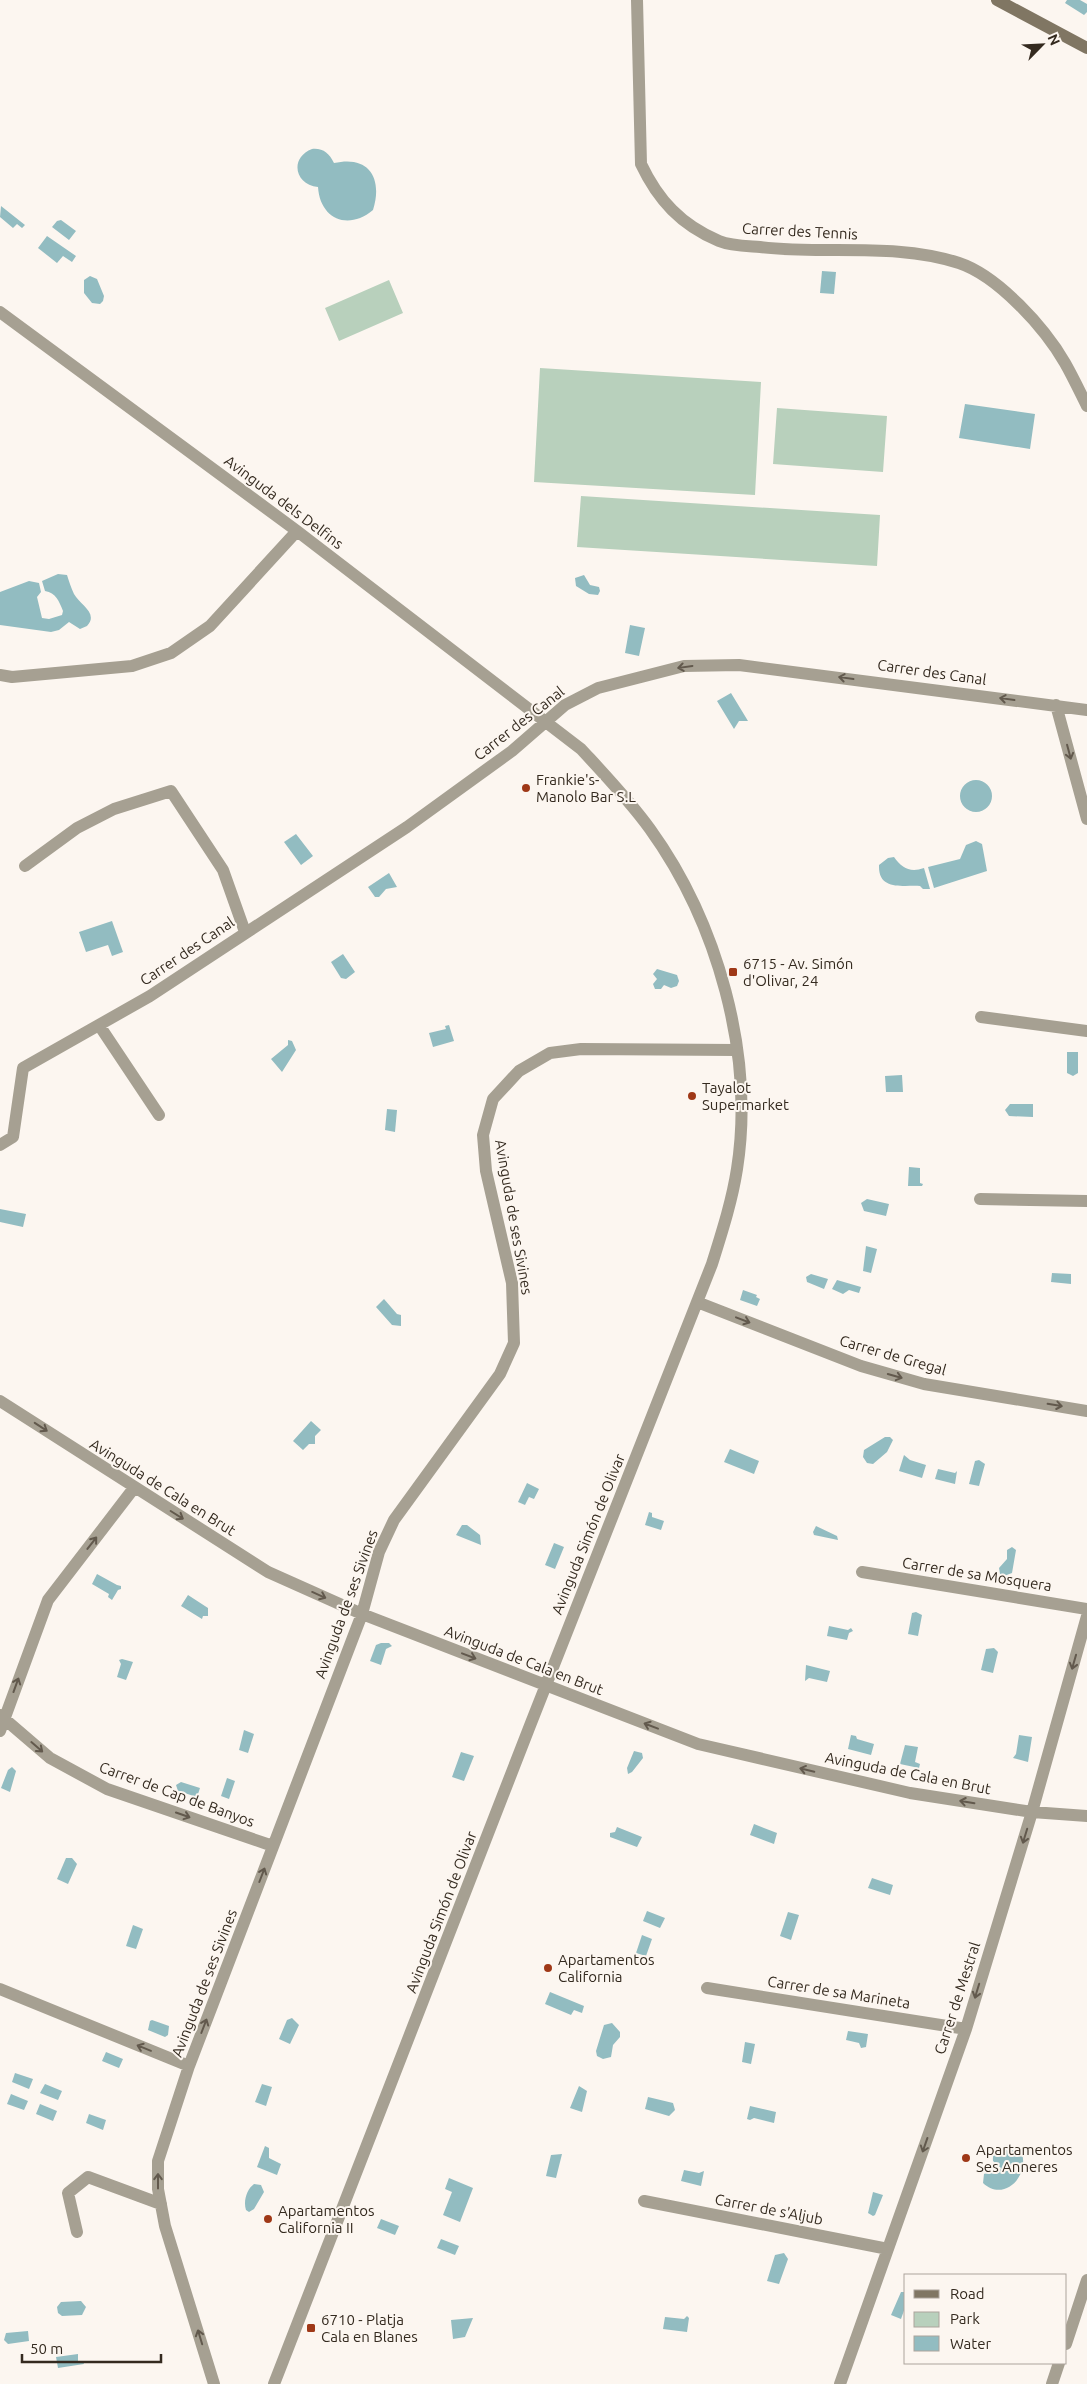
<svg xmlns="http://www.w3.org/2000/svg" width="1087" height="2384" font-family="Ubuntu,sans-serif">
<style>
.green{fill:#b8d0bc}
.water{fill:#92bcc1}
.lines{fill:none;stroke-linecap:round;stroke-linejoin:round}
.street{stroke:#a6a092;stroke-width:12}
.secondary{stroke:#807663;stroke-width:12}
.oneway{stroke:#62594d}
.poi-dot{fill:#9f3817;stroke:#fcf6f0;stroke-width:2}
.labels{text-anchor:middle;dominant-baseline:central;stroke-width:4;stroke-linejoin:round;paint-order:stroke}
.street-label{font-size:15px;fill:#342a1f;stroke:#fcf6f0}
.poi-label{font-size:15px;fill:#342a1f;stroke:#fcf6f0;text-anchor:start}
</style>
<rect width="100%" height="100%" fill="#fcf6f0"/>
<path class="green" d="M 389,280 L 403,313 L 339,341 L 325,308 Z
M 540,368 L 761,382 L 755,495 L 534,482 Z
M 777,408 L 887,416 L 883,472 L 773,464 Z
M 581,496 L 880,515 L 877,566 L 577,547 Z"/>
<path class="water" d="M 1067,0 L 1080,0 L 1087,4 L 1087,12 L 1084,15 L 1065,3 Z
M 312,149 C 323,148 329,153 334,163 C 369,155 383,178 373,210 C 348,231 320,219 318,187 C 295,185 289,158 312,149 Z
M 1,206 L 25,225 L 22,228 L 17,224 L 13,228 L 0,217 Z
M 61,220 L 76,231 L 69,240 L 52,227 L 57,221 Z
M 47,236 L 76,256 L 72,262 L 63,256 L 57,263 L 38,248 Z
M 822,271 L 836,272 L 834,294 L 820,293 Z
M 90,276 L 97,279 L 104,296 L 103,301 L 100,304 L 92,303 L 84,293 L 84,280 Z
M 965,404 L 1035,414 L 1030,449 L 959,438 Z
M 58,574 L 67,575 C 69,581 71,588 74,594 C 80,605 99,613 87,626 L 80,629 L 69,622 L 59,630 L 51,632 L 0,625 L 0,592 L 29,581 L 39,583 L 41,592 L 37,597 L 42,618 L 49,619 L 62,615 L 63,611 C 59,601 56,593 45,591 L 42,581 Z
M 584,575 L 590,585 L 599,587 L 600,591 L 598,595 L 589,594 L 576,586 L 575,578 Z
M 630,625 L 645,628 L 639,656 L 625,653 Z
M 731,693 L 748,721 L 739,721 L 734,729 L 717,701 Z
M960 796a16 16 0 1 1 32 0a16 16 0 1 1-32 0Z
M 296,834 L 313,856 L 301,865 L 284,842 Z
M 976,841 L 982,844 L 987,871 L 934,888 L 928,867 L 960,859 L 966,845 Z
M 894,857 C 902,868 910,873 924,868 L 930,889 L 923,889 L 920,886 C 902,885 878,891 879,865 L 888,858 Z
M 389,873 L 397,887 L 386,889 L 379,897 L 375,897 L 368,887 Z
M 112,921 L 123,952 L 112,956 L 108,945 L 86,952 L 79,932 Z
M 343,954 L 355,972 L 346,979 L 341,978 L 331,962 Z
M 657,969 L 677,975 L 679,981 L 677,986 L 671,988 L 664,985 L 661,989 L 655,989 L 653,984 L 657,979 L 653,974 Z
M 449,1025 L 454,1041 L 433,1047 L 429,1033 L 446,1029 L 445,1026 Z
M 288,1040 L 292,1041 L 296,1050 L 282,1072 L 271,1059 L 288,1045 Z
M 1067,1052 L 1078,1052 L 1078,1073 L 1073,1076 L 1067,1073 Z
M 902,1075 L 903,1092 L 886,1092 L 885,1076 Z
M 1010,1104 L 1033,1104 L 1033,1117 L 1009,1116 L 1005,1110 Z
M 387,1109 L 397,1110 L 395,1132 L 385,1130 Z
M 909,1167 L 920,1168 L 920,1183 L 923,1184 L 922,1186 L 908,1186 Z
M 867,1199 L 889,1204 L 886,1216 L 864,1211 L 861,1203 Z
M 0,1209 L 26,1214 L 23,1227 L 0,1222 Z
M 866,1246 L 877,1249 L 871,1273 L 863,1271 Z
M 1052,1273 L 1071,1274 L 1071,1284 L 1051,1282 Z
M 811,1274 L 828,1279 L 824,1289 L 807,1282 L 806,1277 Z
M 837,1280 L 861,1287 L 859,1293 L 849,1290 L 843,1294 L 832,1289 Z
M 743,1290 L 757,1295 L 756,1297 L 760,1299 L 757,1306 L 740,1300 Z
M 384,1299 L 397,1314 L 401,1315 L 401,1326 L 392,1325 L 376,1307 Z
M 311,1421 L 321,1430 L 315,1436 L 315,1444 L 309,1444 L 303,1450 L 293,1441 Z
M 885,1437 L 890,1437 L 893,1440 L 887,1452 L 873,1464 L 867,1463 L 863,1457 L 864,1450 Z
M 730,1449 L 759,1461 L 754,1474 L 724,1462 Z
M 904,1455 L 910,1460 L 926,1465 L 922,1478 L 899,1471 Z
M 979,1460 L 985,1464 L 979,1486 L 969,1484 L 975,1461 Z
M 938,1469 L 955,1473 L 957,1471 L 955,1484 L 935,1479 Z
M 527,1483 L 539,1489 L 534,1499 L 529,1497 L 525,1505 L 518,1502 Z
M 649,1512 L 652,1513 L 652,1517 L 664,1521 L 661,1530 L 645,1525 Z
M 462,1525 L 467,1525 L 480,1535 L 481,1545 L 456,1535 Z
M 816,1526 L 837,1536 L 838,1540 L 814,1535 L 813,1532 Z
M 554,1543 L 564,1547 L 555,1569 L 545,1565 Z
M 1012,1547 L 1016,1550 L 1012,1573 L 1004,1576 L 1000,1574 L 999,1568 L 1007,1559 L 1007,1550 Z
M 97,1574 L 117,1585 L 121,1586 L 121,1589 L 118,1590 L 112,1600 L 108,1597 L 109,1594 L 92,1584 Z
M 188,1595 L 208,1608 L 208,1616 L 203,1616 L 202,1619 L 181,1606 Z
M 916,1612 L 922,1615 L 918,1636 L 908,1634 L 912,1613 Z
M 829,1626 L 848,1630 L 851,1628 L 853,1631 L 849,1633 L 847,1640 L 827,1636 Z
M 381,1643 L 389,1643 L 392,1646 L 386,1649 L 381,1665 L 370,1661 L 376,1645 Z
M 994,1648 L 998,1652 L 993,1673 L 981,1670 L 986,1649 Z
M 122,1659 L 133,1662 L 126,1680 L 117,1677 L 121,1664 L 119,1660 Z
M 806,1665 L 830,1671 L 827,1682 L 809,1678 L 805,1681 Z
M 244,1730 L 254,1734 L 248,1753 L 239,1750 Z
M 851,1735 L 856,1736 L 857,1739 L 874,1744 L 871,1755 L 848,1749 Z
M 1019,1735 L 1032,1737 L 1028,1762 L 1013,1758 L 1016,1754 Z
M 905,1745 L 918,1747 L 915,1762 L 920,1764 L 919,1768 L 900,1764 Z
M 634,1751 L 642,1753 L 643,1758 L 632,1772 L 628,1774 L 627,1768 Z
M 461,1752 L 474,1756 L 464,1781 L 452,1777 Z
M 12,1767 L 16,1771 L 10,1792 L 1,1788 L 8,1770 Z
M 227,1778 L 235,1781 L 229,1799 L 221,1796 Z
M 181,1782 L 200,1788 L 197,1797 L 178,1791 L 176,1785 Z
M 754,1824 L 777,1833 L 774,1844 L 750,1835 Z
M 617,1827 L 642,1837 L 637,1847 L 610,1837 L 610,1833 L 615,1832 Z
M 66,1858 L 72,1858 L 77,1864 L 68,1884 L 57,1879 Z
M 872,1878 L 893,1885 L 890,1895 L 868,1888 Z
M 647,1911 L 665,1918 L 660,1928 L 643,1921 Z
M 788,1912 L 799,1915 L 791,1940 L 780,1936 Z
M 133,1925 L 143,1929 L 136,1949 L 126,1946 Z
M 642,1935 L 652,1939 L 646,1956 L 636,1953 Z
M 550,1992 L 584,2006 L 582,2013 L 574,2010 L 571,2015 L 545,2004 Z
M 292,2018 L 299,2025 L 290,2044 L 279,2039 L 287,2020 Z
M 152,2020 L 169,2026 L 168,2035 L 165,2037 L 148,2030 L 150,2021 Z
M 612,2023 L 620,2032 L 620,2037 L 613,2045 L 611,2057 L 603,2059 L 597,2056 L 596,2051 L 604,2025 Z
M 848,2031 L 868,2034 L 866,2047 L 861,2048 L 859,2043 L 846,2040 Z
M 745,2042 L 755,2044 L 751,2064 L 742,2062 Z
M 106,2052 L 123,2059 L 119,2068 L 102,2061 Z
M 15,2073 L 33,2079 L 29,2089 L 12,2082 Z
M 45,2084 L 62,2091 L 58,2100 L 40,2093 Z
M 262,2084 L 272,2087 L 266,2106 L 255,2102 Z
M 579,2086 L 587,2091 L 582,2112 L 570,2108 Z
M 11,2094 L 28,2101 L 24,2110 L 7,2104 Z
M 648,2097 L 673,2103 L 675,2110 L 669,2116 L 645,2109 Z
M 40,2104 L 57,2111 L 53,2121 L 36,2114 Z
M 750,2106 L 776,2112 L 774,2123 L 754,2118 L 750,2120 L 747,2119 Z
M 89,2114 L 106,2120 L 103,2130 L 86,2123 Z
M 1008,2145 L 1021,2151 C 1031,2175 1004,2203 983,2183 L 984,2174 L 989,2172 L 999,2173 L 1001,2168 L 993,2161 C 992,2150 998,2147 1008,2145 Z
M 265,2146 L 269,2148 L 269,2158 L 281,2164 L 277,2175 L 257,2167 Z
M 562,2154 L 556,2178 L 546,2176 L 551,2155 Z
M 684,2170 L 699,2173 L 704,2171 L 701,2186 L 681,2181 Z
M 449,2178 L 473,2188 L 460,2222 L 443,2215 L 452,2192 L 445,2189 Z
M 254,2184 L 261,2185 L 264,2192 L 254,2209 L 249,2212 L 246,2210 C 243,2201 247,2189 254,2184 Z
M 873,2192 L 883,2195 L 875,2215 L 873,2216 L 868,2213 Z
M 381,2219 L 399,2226 L 395,2235 L 377,2228 Z
M 441,2239 L 459,2246 L 455,2255 L 437,2248 Z
M 784,2253 L 788,2259 L 779,2284 L 767,2281 L 775,2255 Z
M 901,2292 L 906,2292 L 906,2305 L 901,2319 L 891,2315 Z
M 81,2301 L 86,2307 L 82,2315 L 62,2316 L 58,2313 L 57,2307 L 61,2302 Z
M 687,2316 L 689,2318 L 687,2332 L 663,2329 L 665,2317 L 684,2319 Z
M 473,2318 L 465,2337 L 453,2339 L 451,2320 Z
M 28,2331 L 29,2341 L 8,2344 L 4,2340 L 6,2333 Z
M 78,2354 L 78,2361 L 83,2361 L 84,2364 L 58,2368 L 56,2357 Z"/>
<g class="lines">
<path class="street" d="M 637,0 L 641,164 C 658,200 681,225 719,241 C 731,246 747,246 760,247 C 825,255 895,242 959,263 C 998,276 1044,327 1065,363 C 1073,377 1080,392 1087,406
M 0,312 L 297,531 L 581,749 C 605,775 629,800 650,829 C 717,922 755,1054 737,1169 C 732,1201 722,1232 712,1264 L 531,1723 L 274,2384
M 0,675 L 12,677 L 132,666 L 171,653 L 210,626 L 297,531
M 1056,705 L 1087,819
M 25,866 L 77,828 L 114,809 L 171,791 L 223,870 L 245,932
M 981,1017 L 1087,1031
M 99,1025 L 159,1115
M 0,1145 L 13,1137 L 23,1068 L 150,996 L 407,827 L 512,751 L 565,705 L 598,688 L 684,666 L 739,665 L 1087,710
M 980,1199 L 1087,1201
M 697,1302 L 861,1366 L 924,1384 L 1087,1411
M 0,1401 L 268,1572 L 362,1614 L 698,1744 L 910,1793 L 1032,1812 L 1087,1816
M 862,1572 L 1087,1609
M 0,1715 L 50,1758 L 107,1789 L 273,1846
M 0,1731 L 48,1600 L 134,1488
M 707,1988 L 966,2029
M 0,1989 L 189,2066
M 644,2201 L 888,2249
M 77,2232 L 68,2193 L 88,2177 L 161,2204
M 1066,2344 L 1087,2280
M 214,2384 L 165,2226 L 158,2189 L 158,2161 L 189,2066 L 362,1614 L 379,1552 L 394,1520 L 500,1374 L 514,1343 L 512,1283 L 486,1171 L 483,1135 L 493,1099 L 519,1071 L 550,1053 L 581,1049 L 736,1050
M 840,2384 L 966,2029 L 1032,1812 L 1087,1616
M 1052,2384 L 1059,2363"/>
<path class="secondary" d="M 997,0 L 1087,48"/>
</g>
<defs><path id="oneway-shaft" d="M-6 0H5M1.5-3L5.5 0L1.5 3" fill="none" stroke-width="1.6" stroke-linecap="round" stroke-linejoin="round" transform="scale(1.25)"/></defs>
<g class="oneway">
<use href="#oneway-shaft" transform="translate(685 667) rotate(172)"/>
<use href="#oneway-shaft" transform="translate(846 678) rotate(-172)"/>
<use href="#oneway-shaft" transform="translate(1007 699) rotate(-172)"/>
<use href="#oneway-shaft" transform="translate(1069 752) rotate(75)"/>
<use href="#oneway-shaft" transform="translate(743 1320) rotate(21)"/>
<use href="#oneway-shaft" transform="translate(895 1376) rotate(16)"/>
<use href="#oneway-shaft" transform="translate(1055 1405) rotate(9)"/>
<use href="#oneway-shaft" transform="translate(41 1427) rotate(33)"/>
<use href="#oneway-shaft" transform="translate(177 1515) rotate(32)"/>
<use href="#oneway-shaft" transform="translate(92 1543) rotate(-52)"/>
<use href="#oneway-shaft" transform="translate(319 1595) rotate(24)"/>
<use href="#oneway-shaft" transform="translate(469 1656) rotate(21)"/>
<use href="#oneway-shaft" transform="translate(1074 1662) rotate(106)"/>
<use href="#oneway-shaft" transform="translate(16 1685) rotate(-70)"/>
<use href="#oneway-shaft" transform="translate(651 1726) rotate(-159)"/>
<use href="#oneway-shaft" transform="translate(37 1747) rotate(41)"/>
<use href="#oneway-shaft" transform="translate(807 1770) rotate(-167)"/>
<use href="#oneway-shaft" transform="translate(967 1802) rotate(-171)"/>
<use href="#oneway-shaft" transform="translate(183 1815) rotate(19)"/>
<use href="#oneway-shaft" transform="translate(1025 1836) rotate(107)"/>
<use href="#oneway-shaft" transform="translate(262 1875) rotate(-69)"/>
<use href="#oneway-shaft" transform="translate(977 1991) rotate(107)"/>
<use href="#oneway-shaft" transform="translate(204 2026) rotate(-69)"/>
<use href="#oneway-shaft" transform="translate(144 2048) rotate(-158)"/>
<use href="#oneway-shaft" transform="translate(925 2145) rotate(109)"/>
<use href="#oneway-shaft" transform="translate(158 2181) rotate(-90)"/>
<use href="#oneway-shaft" transform="translate(200 2337) rotate(-107)"/>
</g>
<g class="poi-dot">
<circle cx="526" cy="788" r="5"/>
<rect x="728" y="967" width="10" height="10" rx="2.5"/>
<circle cx="692" cy="1096" r="5"/>
<circle cx="548" cy="1968" r="5"/>
<circle cx="966" cy="2158" r="5"/>
<circle cx="268" cy="2219" r="5"/>
<rect x="306" y="2323" width="10" height="10" rx="2.5"/>
</g>
<g class="labels">
<g class="street-label">
<text transform="translate(800 231) rotate(3)">Carrer des Tennis</text>
<text transform="translate(284 502) rotate(37)">Avinguda dels Delfins</text>
<text transform="translate(932 672) rotate(8)">Carrer des Canal</text>
<text transform="translate(519 723) rotate(-38)">Carrer des Canal</text>
<text transform="translate(187 951) rotate(-34)">Carrer des Canal</text>
<text transform="translate(514 1217) rotate(80)">Avinguda de ses Sivines</text>
<text transform="translate(893 1355) rotate(16)">Carrer de Gregal</text>
<text transform="translate(163 1487) rotate(32)">Avinguda de Cala en Brut</text>
<text transform="translate(588 1534) rotate(-68)">Avinguda Simón de Olivar</text>
<text transform="translate(977 1574) rotate(9)">Carrer de sa Mosquera</text>
<text transform="translate(346 1604) rotate(-70)">Avinguda de ses Sivines</text>
<text transform="translate(524 1660) rotate(21)">Avinguda de Cala en Brut</text>
<text transform="translate(908 1773) rotate(11)">Avinguda de Cala en Brut</text>
<text transform="translate(177 1794) rotate(20)">Carrer de Cap de Banyos</text>
<text transform="translate(441 1912) rotate(-69)">Avinguda Simón de Olivar</text>
<text transform="translate(204 1983) rotate(-69)">Avinguda de ses Sivines</text>
<text transform="translate(839 1992) rotate(9)">Carrer de sa Marineta</text>
<text transform="translate(957 1998) rotate(-72)">Carrer de Mestral</text>
<text transform="translate(769 2209) rotate(11)">Carrer de s'Aljub</text>
</g>
<g class="poi-label">
<text x="536" y="779">Frankie's-<tspan x="536" dy="17">Manolo Bar S.L</tspan></text>
<text x="743" y="963">6715 - Av. Simón<tspan x="743" dy="17">d'Olivar, 24</tspan></text>
<text x="702" y="1087">Tayalot<tspan x="702" dy="17">Supermarket</tspan></text>
<text x="558" y="1959">Apartamentos<tspan x="558" dy="17">California</tspan></text>
<text x="976" y="2149">Apartamentos<tspan x="976" dy="17">Ses Anneres</tspan></text>
<text x="278" y="2210">Apartamentos<tspan x="278" dy="17">California II</tspan></text>
<text x="321" y="2319">6710 - Platja<tspan x="321" dy="17">Cala en Blanes</tspan></text>
</g>
</g>
<rect x="904" y="2274" width="162" height="90" fill="#fcf6f0" stroke="#aca49c"/>
<rect x="914" y="2290" width="25" height="8" fill="#807663" stroke="#aca49c"/>
<text x="950" y="2299" font-size="15" fill="#342a1f">Road</text>
<rect x="914" y="2312" width="25" height="15" fill="#b8d0bc" stroke="#aca49c"/>
<text x="950" y="2324" font-size="15" fill="#342a1f">Park</text>
<rect x="914" y="2336" width="25" height="15" fill="#92bcc1" stroke="#aca49c"/>
<text x="950" y="2349" font-size="15" fill="#342a1f">Water</text>
<g transform="translate(1042 45) rotate(66)" stroke="#fcf6f0" stroke-width="4" paint-order="stroke">
<path d="M0-4L9 19L0 12L-9 19Z" fill="#342a1f"/>
<text y="-8" font-size="14" font-weight="bold" text-anchor="middle" fill="#342a1f">N</text>
</g>
<path d="M22 2354v8h139v-8" fill="none" stroke="#342a1f" stroke-width="2.5"/>
<text x="30" y="2354" font-size="15" fill="#342a1f" stroke="#fcf6f0" stroke-width="4" paint-order="stroke">50 m</text>
</svg>
